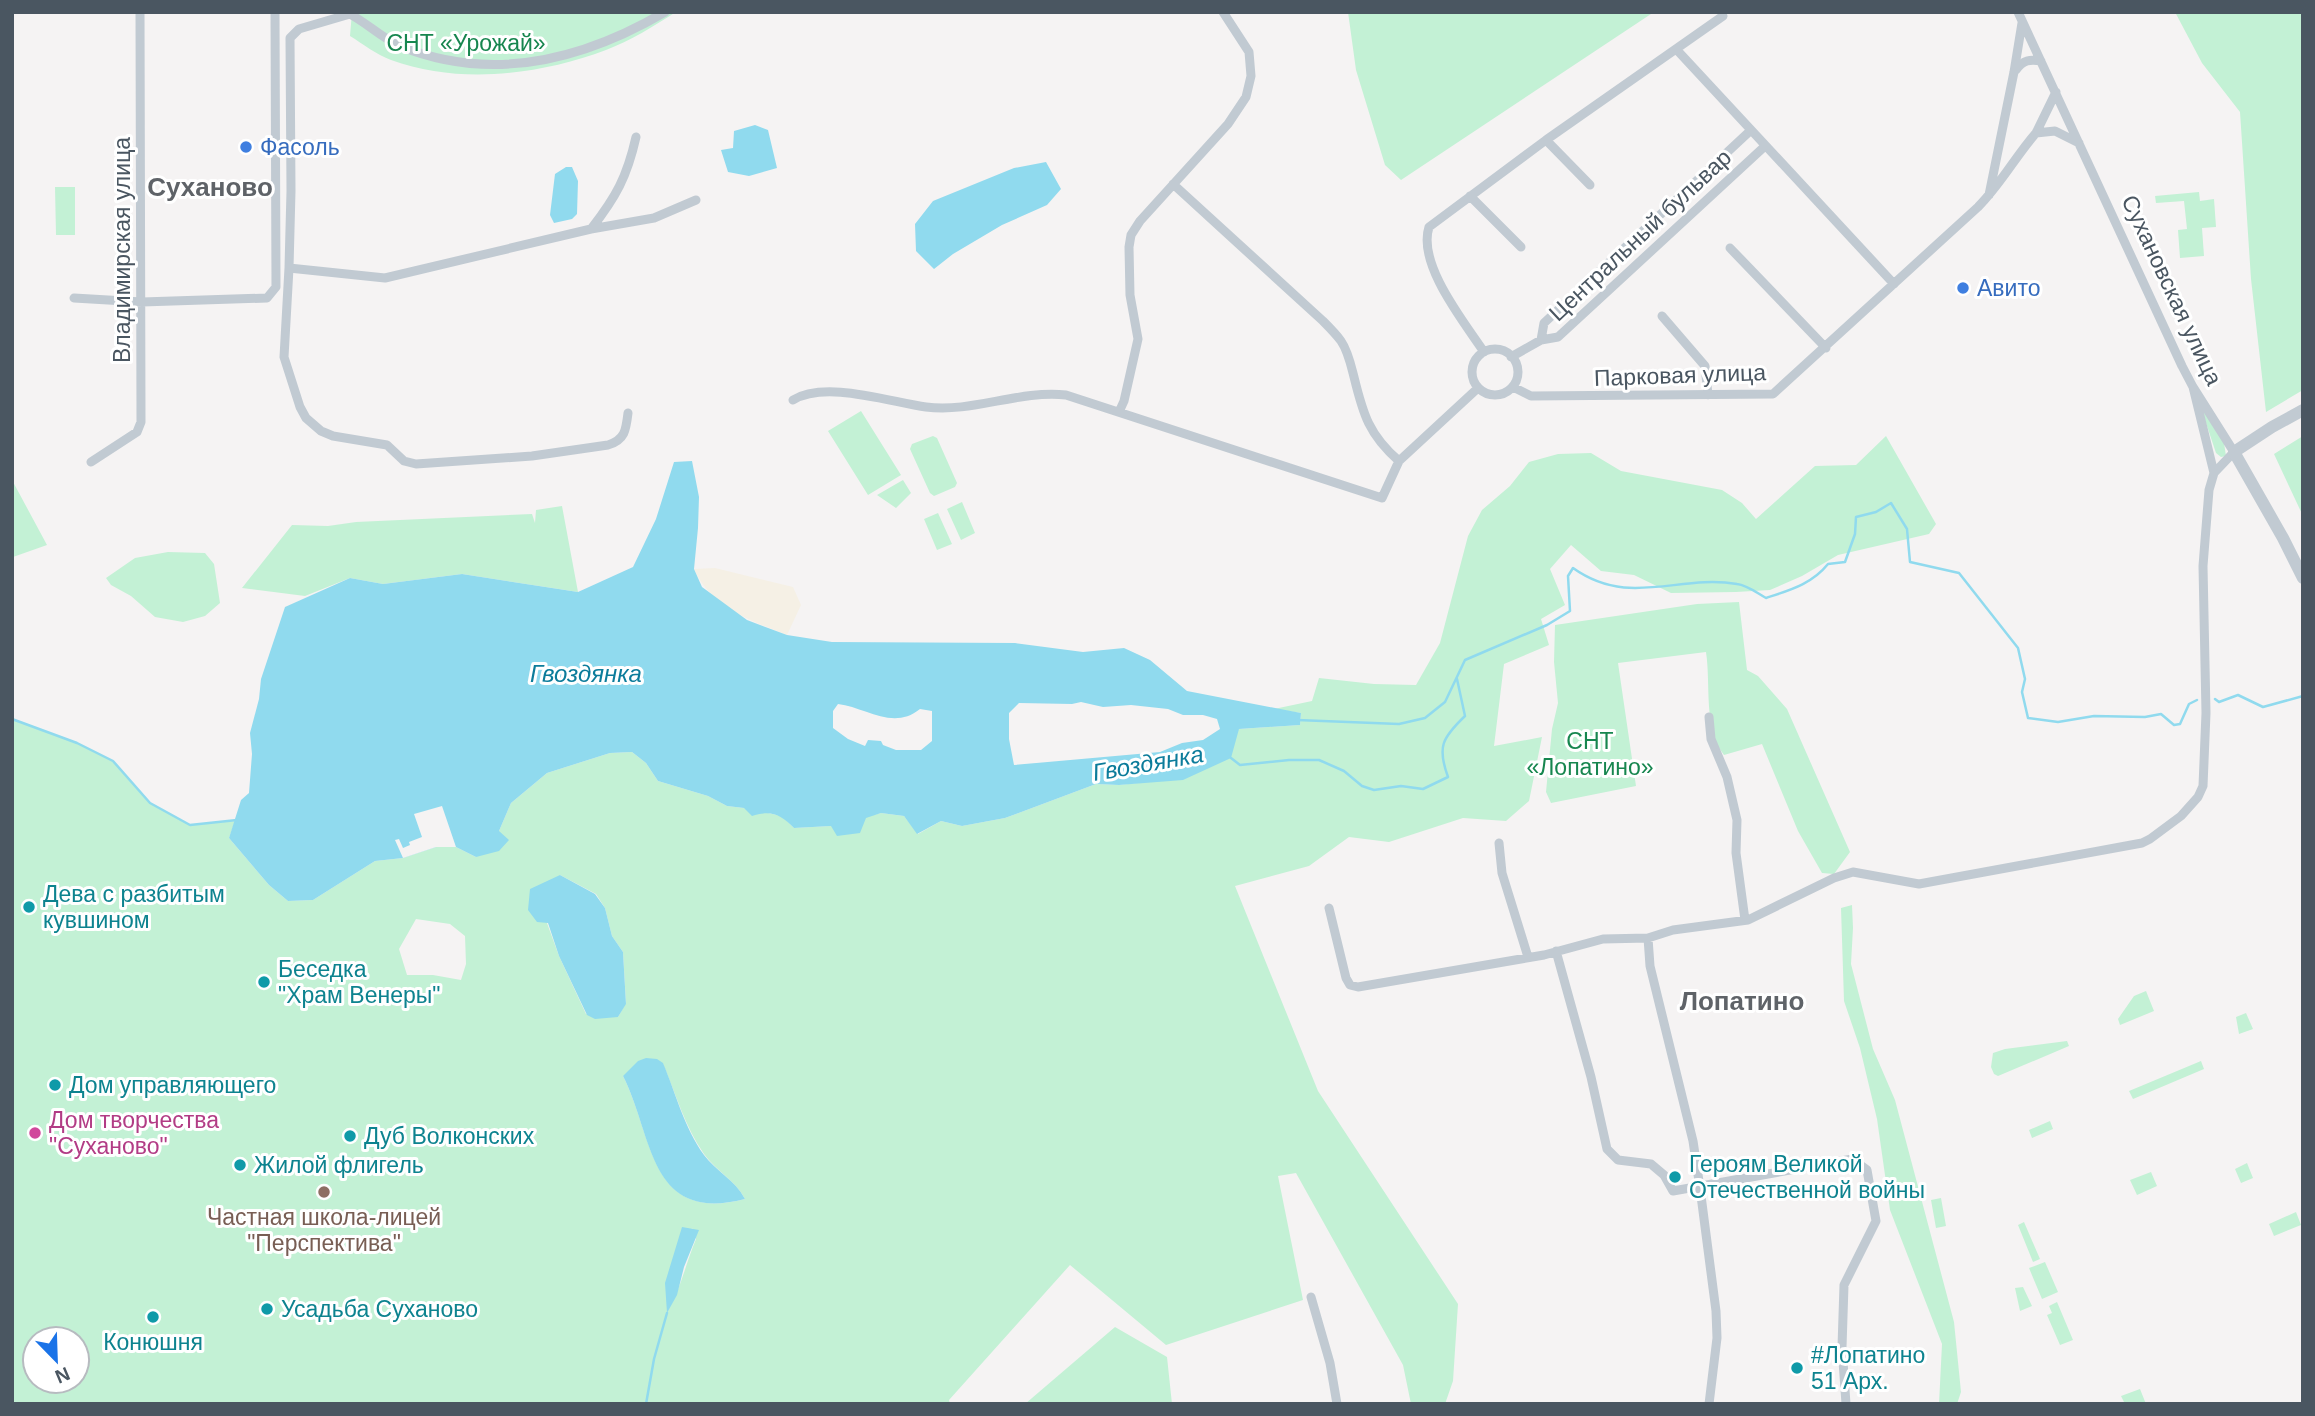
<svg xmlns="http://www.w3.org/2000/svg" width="2315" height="1416" font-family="Helvetica,sans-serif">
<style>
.green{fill:#c3f1d5;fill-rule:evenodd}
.sand{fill:#f5f0e5}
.water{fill:#90daee;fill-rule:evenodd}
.pier{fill:#f5f3f3}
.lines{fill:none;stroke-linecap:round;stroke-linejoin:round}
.stream{stroke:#90daee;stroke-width:2.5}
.minor{stroke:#c1cad2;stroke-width:9}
.tertiary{stroke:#c1cad2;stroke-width:12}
.shop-dot{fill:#3f7fe0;stroke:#fff;stroke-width:2.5}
.culture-dot{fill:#0f9aa8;stroke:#fff;stroke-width:2.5}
.hotel-dot{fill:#d1479c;stroke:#fff;stroke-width:2.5}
.education-dot{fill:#8d6e63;stroke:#fff;stroke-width:2.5}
.labels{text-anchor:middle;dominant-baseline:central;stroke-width:6;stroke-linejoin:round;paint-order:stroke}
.park-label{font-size:23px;fill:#17864f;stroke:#fff}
.shop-label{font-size:23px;fill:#366cbe;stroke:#fff;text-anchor:start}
.street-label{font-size:23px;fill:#4a5661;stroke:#fff}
.culture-label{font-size:23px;fill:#0d838f;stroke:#fff;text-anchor:start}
.hotel-label{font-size:23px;fill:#b23c85;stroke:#fff;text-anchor:start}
.education-label{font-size:23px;fill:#785e54;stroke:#fff}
.water-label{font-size:24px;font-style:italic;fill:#0c7c9b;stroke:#fff}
.quarter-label{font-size:26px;font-weight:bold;fill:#5f6368;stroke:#fff}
</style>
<rect width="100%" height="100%" fill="#f5f3f3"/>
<path class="green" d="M 352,12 L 676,12 C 654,26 630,41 606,50 C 539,75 460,85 391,60 C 377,55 363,44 350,36 Z
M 1348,12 L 1654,12 L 1401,180 L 1385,165 L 1356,70 Z
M 2175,12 L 2303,12 L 2303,390 L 2266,412 L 2251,279 L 2240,112 L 2202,63 Z
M 55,187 L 75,187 L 75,235 L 56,235 Z
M 2199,192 L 2200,201 L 2214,199 L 2216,227 L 2202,228 L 2204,256 L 2180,258 L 2178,230 L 2187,229 L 2184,201 L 2156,203 L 2155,196 Z
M 2204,410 L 2224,443 L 2226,456 L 2221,457 L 2216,453 L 2202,411 Z
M 861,411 L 901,475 L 868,495 L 828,431 Z
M 933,436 L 937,438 L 957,483 L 955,487 L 934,496 L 930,493 L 910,449 L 912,444 Z
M 1886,436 L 1936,524 L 1929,534 L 1838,555 L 1802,576 L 1770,590 L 1736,592 L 1671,593 L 1634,575 L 1601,571 L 1571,545 L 1550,569 L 1565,605 L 1541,619 L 1549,645 L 1504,664 L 1494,746 L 1542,737 L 1529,801 L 1506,821 L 1463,818 L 1389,842 L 1349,837 L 1309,866 L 1235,886 L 1318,1091 L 1458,1304 L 1453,1381 L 1445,1404 L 1411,1404 L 1403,1365 L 1296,1173 L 1278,1176 L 1303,1300 L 1166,1345 L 1070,1265 L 949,1400 L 950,1404 L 12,1404 L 12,719 L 77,743 L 113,761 L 150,803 L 190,825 L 235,821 L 229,838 L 269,885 L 288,901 L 313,900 L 375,861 L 403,858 L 436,847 L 445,846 L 456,847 L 476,857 L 499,831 L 511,803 L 547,773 L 610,753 L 632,752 L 646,763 L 658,781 L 708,796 L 727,806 L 744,808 L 782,816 L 794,828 L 831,826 L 881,813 L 904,816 L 918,834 L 941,821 L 962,826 L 1005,818 L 1096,784 L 1119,785 L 1147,782 L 1239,729 L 1300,725 L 1301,713 L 1274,709 L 1312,701 L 1319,678 L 1374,684 L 1416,685 L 1440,643 L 1468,536 L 1482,510 L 1510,486 L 1529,462 L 1558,454 L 1591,453 L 1621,471 L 1722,490 L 1742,503 L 1756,519 L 1815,466 L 1856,465 ZM 560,875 L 596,894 L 605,908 L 612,936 L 623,952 L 626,1003 L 618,1017 L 586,1014 L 559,956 L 547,923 ZM 416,919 L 450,924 L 465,936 L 466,964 L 461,980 L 433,975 L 407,975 L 399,949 ZM 663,1064 C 676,1094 685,1127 704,1154 C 716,1171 735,1180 745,1199 C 649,1224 654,1137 623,1076 ZM 692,1228 L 696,1239 C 686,1263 680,1291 667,1312 ZM 35,1339 L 77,1339 L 77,1381 L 35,1381 Z
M 2303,436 L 2303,516 L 2274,454 Z
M 12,480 L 47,545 L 13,557 L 12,556 Z
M 903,480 L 911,493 L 896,508 L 877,495 Z
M 962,502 L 975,533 L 961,540 L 947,509 Z
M 562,506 L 578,592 L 462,574 L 383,584 L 350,578 L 305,596 L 242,588 L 292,525 L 328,526 L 356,522 L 532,514 L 535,523 L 536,510 Z
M 938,513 L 952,544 L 937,550 L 924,519 Z
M 168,552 L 205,553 L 214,564 L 220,603 L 205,616 L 183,622 L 155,617 L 131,596 L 111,585 L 106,578 L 135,558 Z
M 1739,602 L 1747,670 L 1758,676 L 1787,709 L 1850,852 L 1834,874 L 1822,873 L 1798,831 L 1762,744 L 1724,755 C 1703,728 1711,684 1706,652 L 1618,663 L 1636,786 L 1551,803 L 1546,792 L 1552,729 L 1558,703 L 1554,662 L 1555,625 L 1697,604 Z
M 1852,905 L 1853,928 L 1851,964 L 1873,1049 L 1895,1100 L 1954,1322 L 1961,1392 L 1957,1404 L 1939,1404 L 1942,1344 L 1890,1210 L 1877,1119 L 1860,1048 L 1844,1001 L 1841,908 Z
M 2146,991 L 2154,1011 L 2120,1025 L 2118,1019 L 2134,996 Z
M 2246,1013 L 2253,1029 L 2239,1034 L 2236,1017 Z
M 2067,1041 L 2069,1046 L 1998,1076 L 1994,1074 L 1991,1067 L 1993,1053 L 2005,1049 Z
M 2201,1061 L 2204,1069 L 2133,1099 L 2129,1091 Z
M 2050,1121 L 2053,1129 L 2032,1138 L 2029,1130 Z
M 2247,1163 L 2253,1178 L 2241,1183 L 2235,1169 Z
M 2151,1172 L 2157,1186 L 2137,1195 L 2130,1180 Z
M 1941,1198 L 1946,1226 L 1936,1228 L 1931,1200 Z
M 2296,1212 L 2301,1225 L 2274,1236 L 2269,1224 Z
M 2024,1222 L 2040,1259 L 2033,1262 L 2018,1225 Z
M 2045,1262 L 2058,1292 L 2042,1299 L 2029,1268 Z
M 2023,1287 L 2032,1306 L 2020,1311 L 2015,1288 Z
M 2057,1302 L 2073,1340 L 2060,1345 L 2047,1315 L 2052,1313 L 2049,1306 Z
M 1115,1327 L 1167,1357 L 1172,1404 L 1025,1404 Z
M 2140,1389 L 2146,1404 L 2125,1404 L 2121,1396 Z"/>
<path class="sand" d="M 715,568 L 793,587 L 801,605 L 787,635 C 751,621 711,607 694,569 Z"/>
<path class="water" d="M 755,125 L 768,130 L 777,168 L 749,176 L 728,172 L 721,150 L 733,148 L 734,131 Z
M 1046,162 L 1061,189 L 1047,205 L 1002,225 L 953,254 L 934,269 L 916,251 L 915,224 L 933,201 L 1014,168 Z
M 566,167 L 572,167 L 578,181 L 577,214 L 572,219 L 554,223 L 550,215 L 555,174 Z
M 692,461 L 699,497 L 698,528 L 694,569 L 702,587 L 747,620 L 787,635 L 832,642 L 1015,643 L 1083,652 L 1124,648 L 1150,660 L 1187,691 L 1301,713 L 1300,725 L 1239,729 L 1231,758 L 1183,780 L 1119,785 L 1096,784 L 1005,818 L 962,826 L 941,821 L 917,834 L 904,816 L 881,813 L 866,818 L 860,833 L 837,836 L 831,826 L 794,828 C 780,814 771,810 752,816 L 744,808 L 727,806 L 708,796 L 658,781 L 646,763 L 632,752 L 610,753 L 547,773 L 511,803 L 499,831 L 509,840 L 499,851 L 476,857 L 456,847 L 445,846 L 436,847 L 403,858 L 375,861 L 313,900 L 288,901 L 269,885 L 229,838 L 241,800 L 249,793 L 252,754 L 250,733 L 259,699 L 261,679 L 285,607 L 350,578 L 383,584 L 462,574 L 578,592 L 633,567 L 656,519 L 674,462 ZM 1081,702 L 1103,707 L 1131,705 L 1168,709 L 1183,715 L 1203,715 L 1217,719 L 1220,729 L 1203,740 L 1182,743 L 1160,752 L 1014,765 L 1009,739 L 1009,713 L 1019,703 L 1072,704 ZM 838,704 C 865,707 893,731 920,709 L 932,711 L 932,741 L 921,750 L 896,750 L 883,745 L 881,741 L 868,740 L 865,746 L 848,739 L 833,728 L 833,711 Z
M 560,875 L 595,894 L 605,908 L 612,936 L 623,952 L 626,1004 L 618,1017 L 595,1019 L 587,1015 L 559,956 L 548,923 L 537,922 L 528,910 L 530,889 Z
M 646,1058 L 657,1059 L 663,1063 C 676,1094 684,1127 704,1155 C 716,1171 735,1180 745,1199 C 648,1224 654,1137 623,1076 L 638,1061 Z
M 682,1227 L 699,1230 L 684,1267 L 677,1295 L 667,1313 L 665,1283 Z"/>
<path class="pier" d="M 442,806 L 456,847 L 436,847 L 403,858 L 395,840 L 399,839 L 403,848 L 410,845 L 409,842 L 422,837 L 414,814 Z"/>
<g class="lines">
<path class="stream" d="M 2215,699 L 2219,702 L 2238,695 L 2263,707 L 2303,696
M 12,719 L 77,743 L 113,761 L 150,803 L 190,825 L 237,820
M 1297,720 L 1399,724 L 1425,718 L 1445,702 L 1465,660 L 1547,625 L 1570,611 L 1568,576 L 1573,568 C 1629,608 1678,574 1737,584 C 1747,585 1757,593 1766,598 C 1790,590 1812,584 1828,564 L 1845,562 L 1855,534 L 1856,517 L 1876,512 L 1891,503 L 1907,529 L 1910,562 L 1959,573 L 2018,648 L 2025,679 L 2022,692 L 2028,718 L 2058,722 L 2094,716 L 2145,717 L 2161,714 L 2174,725 L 2180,724 L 2189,704 L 2197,700
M 1231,758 L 1240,765 L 1289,760 L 1319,760 L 1344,771 L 1362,786 L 1374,790 L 1401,786 L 1423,789 L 1448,777 C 1437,747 1442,738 1465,716 L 1457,679
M 646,1404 L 654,1359 L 667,1313"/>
<path class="minor" d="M 346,12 C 365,21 381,38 400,46 C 491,83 583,60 665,12
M 2018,12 L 2182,366 L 2193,387 L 2234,452 L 2214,473 L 2193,387
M 350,14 L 299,29 L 290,38 L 291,191 L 289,268 L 385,278 L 591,229 L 654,218 L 696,200
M 1676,49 L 1894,284
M 2016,70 C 2023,60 2030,59 2041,61
M 2036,133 L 2056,92
M 1546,140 L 1590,185
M 1173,184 L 1323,321 C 1329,327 1336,334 1341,341 C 1348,351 1351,365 1354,377 C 1363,414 1369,435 1399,461
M 1989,195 L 2014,72 L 2022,23
M 1470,196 L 1521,247
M 591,229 C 616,197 627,177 636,137
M 1730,248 L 1826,348
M 289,268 L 284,357 L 300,407 L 306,418 L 321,431 L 333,436 L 387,445 L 404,461 L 416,464 L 532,456 L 608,445 C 625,440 626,430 628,413
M 74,298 L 142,302 L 267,298 L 276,287 L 275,12
M 1662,316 L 1705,366 L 1708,395
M 1541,340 L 1544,323 L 1750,131
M1472 372a23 23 0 1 1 46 0a23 23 0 1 1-46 0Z
M 1484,352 C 1464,322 1417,264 1429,227 L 1546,140 L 1723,16
M 1511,357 L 1541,340 L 1558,337 L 1764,147
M 1513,387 L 1531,396 L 1773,394 L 1978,207 C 2001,184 2015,157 2036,133 L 2055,131 L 2079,143
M 793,400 C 825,380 890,402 926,407 C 973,413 1018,390 1066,395 L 1382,498 L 1399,461 L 1478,388
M 1119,412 L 1124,401 L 1138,339 L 1130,295 L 1129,247 L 1131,235 L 1140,221 L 1228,124 L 1246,97 L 1251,76 L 1249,52 L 1223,12
M 91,462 L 137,432 L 141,422 L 140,12
M 1709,717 L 1711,739 L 1727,777 L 1737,820 L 1736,853 L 1745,920
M 1499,843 L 1502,873 L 1528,957
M 1329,908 L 1346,978 L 1350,985 L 1358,987 L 1544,955 L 1603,939 L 1648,938 L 1673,930 L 1748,920 L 1834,878 L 1853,872 L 1919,884 L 2142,843 L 2150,839 L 2181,816 L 2198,797 L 2203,786 L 2206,713 L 2203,566 L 2209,490 L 2214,473
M 1648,938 L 1650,966 L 1693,1141 L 1700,1188 L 1716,1311 L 1717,1338 L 1709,1404
M 1556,951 L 1591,1077 L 1607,1149 L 1618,1160 L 1651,1164 L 1664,1175 L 1673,1191 L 1852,1159 L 1867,1170 L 1876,1221 L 1844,1285 L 1842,1347 L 1846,1404
M 1311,1297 L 1330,1363 L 1337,1404"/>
<path class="tertiary" d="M 2303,410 L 2272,427 L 2234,452 L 2283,538 L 2303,578"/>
</g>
<g class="shop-dot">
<circle cx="246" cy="147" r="7"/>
<circle cx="1963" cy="288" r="7"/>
</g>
<g class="culture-dot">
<circle cx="29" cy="907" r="7"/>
<circle cx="264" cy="982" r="7"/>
<circle cx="55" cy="1085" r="7"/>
<circle cx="350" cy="1136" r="7"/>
<circle cx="240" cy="1165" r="7"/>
<circle cx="1675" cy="1177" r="7"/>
<circle cx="267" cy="1309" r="7"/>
<circle cx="153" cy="1317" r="7"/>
<circle cx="1797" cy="1368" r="7"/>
</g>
<circle class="hotel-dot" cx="35" cy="1133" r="7"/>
<circle class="education-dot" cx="324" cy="1192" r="7"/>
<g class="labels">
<g class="park-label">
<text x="466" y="43">СНТ «Урожай»</text>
<text x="1590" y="741">СНТ<tspan x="1590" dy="26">«Лопатино»</tspan></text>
</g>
<g class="shop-label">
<text x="260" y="147">Фасоль</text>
<text x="1977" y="288">Авито</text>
</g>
<g class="street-label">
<text transform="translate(1640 235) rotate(-43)">Центральный бульвар</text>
<text transform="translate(122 250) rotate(-90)">Владимирская улица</text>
<text transform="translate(2172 290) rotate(65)">Сухановская улица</text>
<text transform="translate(1680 375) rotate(-2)">Парковая улица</text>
</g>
<g class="culture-label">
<text x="43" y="894">Дева с разбитым<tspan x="43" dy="26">кувшином</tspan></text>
<text x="278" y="969">Беседка<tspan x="278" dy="26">"Храм Венеры"</tspan></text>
<text x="69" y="1085">Дом управляющего</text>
<text x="364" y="1136">Дуб Волконских</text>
<text x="1689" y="1164">Героям Великой<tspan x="1689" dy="26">Отечественной войны</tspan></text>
<text x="254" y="1165">Жилой флигель</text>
<text x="281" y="1309">Усадьба Суханово</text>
<text x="153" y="1342" text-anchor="middle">Конюшня</text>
<text x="1811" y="1355">#Лопатино<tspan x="1811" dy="26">51 Арх.</tspan></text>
</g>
<g class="hotel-label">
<text x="49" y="1120">Дом творчества<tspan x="49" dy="26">"Суханово"</tspan></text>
</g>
<g class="education-label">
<text x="324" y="1217">Частная школа-лицей<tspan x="324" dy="26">"Перспектива"</tspan></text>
</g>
<g class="water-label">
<text x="586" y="673">Гвоздянка</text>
<text transform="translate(1148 763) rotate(-10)">Гвоздянка</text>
</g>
<g class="quarter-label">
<text x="210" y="187">Суханово</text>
<text x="1742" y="1001">Лопатино</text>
</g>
</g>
<rect width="2315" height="1416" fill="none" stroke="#4a5661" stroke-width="28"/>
<g transform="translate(56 1360) rotate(157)"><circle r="33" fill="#ffffff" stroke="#b7bbc0" stroke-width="2"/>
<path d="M0-5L12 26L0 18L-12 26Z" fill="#1a73e8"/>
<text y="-10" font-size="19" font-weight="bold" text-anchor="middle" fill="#4a5661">N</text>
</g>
</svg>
